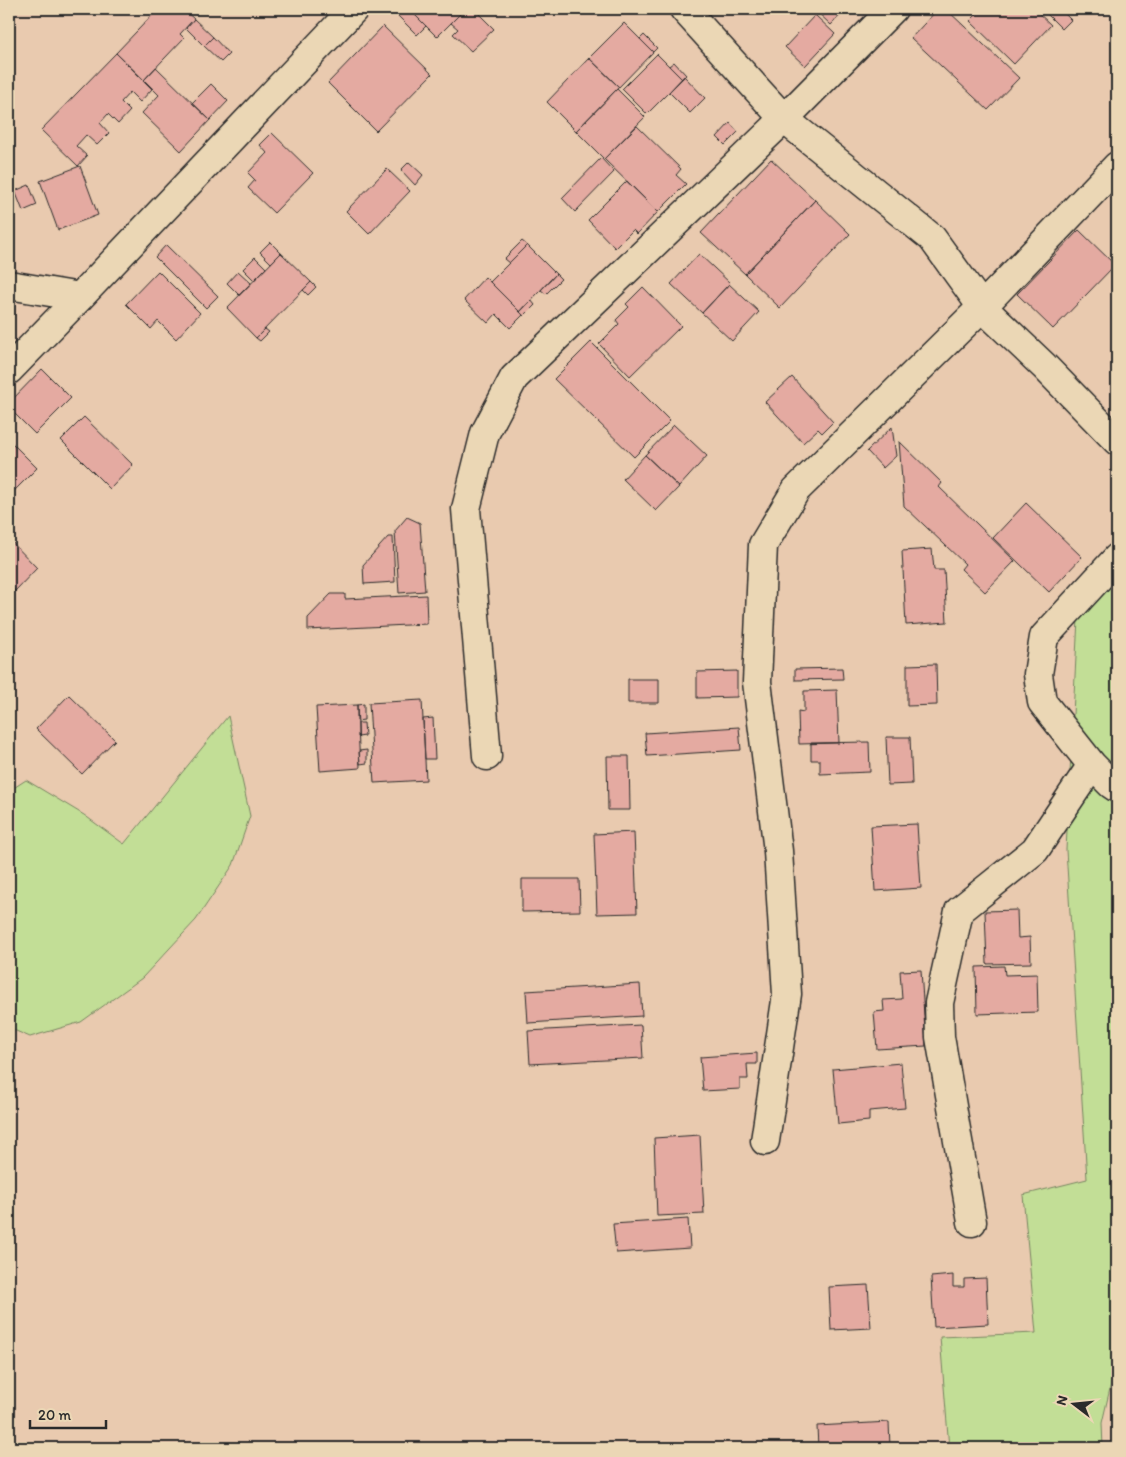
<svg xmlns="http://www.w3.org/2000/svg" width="1126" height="1457" font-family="Itim,sans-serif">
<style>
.green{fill:#c2de96;stroke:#768460}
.building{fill:#e4aaa1;stroke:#2b2b2b}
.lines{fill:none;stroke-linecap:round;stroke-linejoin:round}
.minor-casing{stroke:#2b2b2b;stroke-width:31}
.minor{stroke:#ebd7b5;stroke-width:28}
</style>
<rect width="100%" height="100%" fill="#e9caaf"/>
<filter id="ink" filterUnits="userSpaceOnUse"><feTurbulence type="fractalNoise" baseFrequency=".02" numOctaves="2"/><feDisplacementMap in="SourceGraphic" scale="10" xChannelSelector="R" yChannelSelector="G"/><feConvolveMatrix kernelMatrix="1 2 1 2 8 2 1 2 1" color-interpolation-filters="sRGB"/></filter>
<g filter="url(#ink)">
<path class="green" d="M 1117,575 L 1117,1358 L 1102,1423 L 1103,1448 L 949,1448 L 940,1337 L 1036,1333 L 1023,1195 L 1087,1179 L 1066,850 L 1079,599 Z
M 228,716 L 250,816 L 233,865 L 196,920 L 142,978 L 81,1022 L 30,1037 L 9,1028 L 9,791 L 26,780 L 84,815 L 124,844 Z"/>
<path class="building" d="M 158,9 L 183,9 L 194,19 L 180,34 L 184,38 L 144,80 L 116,53 Z
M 398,9 L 411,9 L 410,10 L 426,26 L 417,35 L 395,13 Z
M 411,9 L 465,9 L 437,37 L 410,10 Z
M 465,9 L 474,9 L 494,29 L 471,51 L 453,34 L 458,29 L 451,23 Z
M 814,9 L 846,9 L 831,25 Z
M 938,9 L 946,9 L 1019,78 L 988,110 L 911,38 Z
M 982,9 L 1034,9 L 1051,25 L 1014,64 L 970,21 Z
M 1042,9 L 1060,9 L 1071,20 L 1062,29 Z
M 815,15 L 835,34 L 805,66 L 785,47 Z
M 194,19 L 213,37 L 204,46 L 186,28 Z
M 624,23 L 653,52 L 619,87 L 589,58 Z
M 383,26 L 432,74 L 376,131 L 328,83 Z
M 644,35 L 657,48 L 653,52 L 640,39 Z
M 213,37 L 229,54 L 221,62 L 204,46 Z
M 116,53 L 152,89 L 140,102 L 130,92 L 121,102 L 130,111 L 118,124 L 108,114 L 100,123 L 109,133 L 97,145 L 86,135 L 76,146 L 87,156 L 78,166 L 41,130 Z
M 657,54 L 682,79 L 647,114 L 622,89 Z
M 589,58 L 619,87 L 576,131 L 547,102 Z
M 674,62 L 686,75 L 682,79 L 669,66 Z
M 156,67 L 210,120 L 181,151 L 142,113 L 159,95 L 144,80 Z
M 684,76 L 705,98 L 690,113 L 669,92 Z
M 211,84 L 228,101 L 210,120 L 192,103 Z
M 617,89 L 645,117 L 604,159 L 576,131 Z
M 730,123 L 738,132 L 725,145 L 717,137 Z
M 637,126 L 681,169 L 676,175 L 686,184 L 658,212 L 604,159 Z
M 272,133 L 313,173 L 274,213 L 248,188 L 255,180 L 248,173 L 267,153 L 260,145 Z
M 601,158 L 614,172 L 575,212 L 562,198 Z
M 771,159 L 815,200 L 745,274 L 701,233 Z
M 409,162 L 423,175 L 415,185 L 401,170 Z
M 80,166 L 98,215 L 58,230 L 40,181 Z
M 387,169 L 410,191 L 369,234 L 346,211 Z
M 627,181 L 658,212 L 637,234 L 633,230 L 615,248 L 588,220 Z
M 29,185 L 37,205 L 23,211 L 15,191 Z
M 815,200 L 850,234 L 780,308 L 745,274 Z
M 1079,230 L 1115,265 L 1053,329 L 1017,294 Z
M 522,241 L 527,245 L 509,263 L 504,259 Z
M 270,242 L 281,253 L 271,263 L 260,252 Z
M 166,245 L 218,296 L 206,308 L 155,257 Z
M 527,245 L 556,274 L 520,312 L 490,282 Z
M 281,253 L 311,282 L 256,338 L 227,308 Z
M 699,254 L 730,283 L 702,313 L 671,284 Z
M 255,257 L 266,268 L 254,280 L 243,269 Z
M 158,271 L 200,313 L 176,339 L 158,321 L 151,329 L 126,304 Z
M 238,271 L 251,283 L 239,295 L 227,283 Z
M 556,274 L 561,279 L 546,294 L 541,290 Z
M 485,277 L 523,315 L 510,328 L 496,314 L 488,323 L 464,300 Z
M 311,282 L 316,287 L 308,295 L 303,290 Z
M 729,284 L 759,312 L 732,341 L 702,313 Z
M 643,287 L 681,326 L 630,376 L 599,344 L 619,324 L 616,320 L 629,307 L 626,304 Z
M 531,300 L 535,305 L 524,316 L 520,312 Z
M 265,329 L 269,332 L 260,341 L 256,338 Z
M 591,342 L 670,421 L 634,457 L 554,379 Z
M 42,369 L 71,398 L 35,434 L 9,408 L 9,403 Z
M 792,377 L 833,422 L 822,433 L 818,429 L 803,443 L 765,402 Z
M 84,417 L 133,465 L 110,489 L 61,440 Z
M 674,425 L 707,456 L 679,487 L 645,455 Z
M 892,427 L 896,456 L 883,468 L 867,451 Z
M 9,440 L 37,468 L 9,496 Z
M 899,441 L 942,483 L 939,487 L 1015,561 L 985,592 L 961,569 L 965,564 L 904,506 Z
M 645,455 L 679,487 L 656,511 L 623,479 Z
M 1026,503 L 1082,557 L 1049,592 L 993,538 Z
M 407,517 L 420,523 L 425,591 L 399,593 L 395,531 Z
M 388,537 L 393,537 L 395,582 L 364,584 L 363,565 Z
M 9,539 L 37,568 L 15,591 L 9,584 Z
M 932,549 L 934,570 L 944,570 L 947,622 L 906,625 L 902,551 Z
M 9,584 L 15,591 L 11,596 L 9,594 Z
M 331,594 L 345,594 L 345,599 L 426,595 L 427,624 L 308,630 L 308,618 Z
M 936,664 L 937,705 L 907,706 L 907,665 Z
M 842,668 L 843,679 L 795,680 L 795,669 Z
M 737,671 L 737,697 L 697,698 L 697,672 Z
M 628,679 L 659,679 L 659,703 L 628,703 Z
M 837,690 L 839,743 L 799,744 L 798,711 L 804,712 L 804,691 Z
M 69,695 L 115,740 L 82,774 L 36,729 Z
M 422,700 L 426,780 L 374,783 L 369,703 Z
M 364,704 L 364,720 L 357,721 L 357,705 Z
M 357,705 L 360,768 L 320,771 L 316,707 Z
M 433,718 L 435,759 L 425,759 L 423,719 Z
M 358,723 L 364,723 L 365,736 L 358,737 Z
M 739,727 L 741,750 L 647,756 L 645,733 Z
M 886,737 L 910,737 L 912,784 L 888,785 Z
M 869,742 L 870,772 L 820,774 L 820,760 L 811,760 L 811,743 Z
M 367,750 L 367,763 L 360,764 L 359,751 Z
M 607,756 L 629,756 L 630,810 L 608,810 Z
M 917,824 L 921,888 L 875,891 L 871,826 Z
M 634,832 L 637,913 L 597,914 L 594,834 Z
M 522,879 L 579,879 L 580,911 L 522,912 Z
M 1017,910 L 1018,938 L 1030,937 L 1031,963 L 987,964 L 985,911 Z
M 1004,966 L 1005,975 L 1037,974 L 1038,1012 L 977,1014 L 976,967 Z
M 921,970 L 926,1046 L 877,1049 L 874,1012 L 884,1011 L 883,1000 L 902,999 L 900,971 Z
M 640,984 L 642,1016 L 528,1023 L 526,991 Z
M 641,1025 L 643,1058 L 530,1064 L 528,1031 Z
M 757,1053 L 757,1064 L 747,1064 L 748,1079 L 740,1079 L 740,1089 L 703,1091 L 700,1057 Z
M 901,1063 L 905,1108 L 869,1111 L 869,1121 L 838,1124 L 833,1069 Z
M 700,1135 L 704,1214 L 657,1216 L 654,1138 Z
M 688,1219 L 690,1248 L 616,1253 L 613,1224 Z
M 953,1275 L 953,1287 L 964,1287 L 964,1279 L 986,1278 L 988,1324 L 934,1327 L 931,1277 Z
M 868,1285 L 871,1328 L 831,1330 L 829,1287 Z
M 889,1422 L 890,1448 L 818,1448 L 817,1426 Z"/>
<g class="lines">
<g class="minor-casing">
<path id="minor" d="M 684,9 L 784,119 L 932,238 L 982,307 L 1044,366 L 1117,441
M 9,285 L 80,297
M 9,370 L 80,297 L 354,9
M 1117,558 L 1044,637 L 1038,674 L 1042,702 L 1092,765 L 1111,784 L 1117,788
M 487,756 L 466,509 L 485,433 L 514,378 L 784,119 L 893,9
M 765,1141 L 787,994 L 778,851 L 757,682 L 763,545 L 796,490 L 982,307 L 1117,166
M 972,1222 L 940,1037 L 939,1003 L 959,911 L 1035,850 L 1092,765"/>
</g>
<use href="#minor" class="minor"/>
</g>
</g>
<rect width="1126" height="1457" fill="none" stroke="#ebd7b5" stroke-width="30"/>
<rect x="15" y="15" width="1096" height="1427" fill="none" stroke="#2b2b2b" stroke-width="2" filter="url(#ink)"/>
<g transform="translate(1074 1404) rotate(286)" stroke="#ebd7b5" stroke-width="4" paint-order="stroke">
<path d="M0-4L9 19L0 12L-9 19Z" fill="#2b2b2b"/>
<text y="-8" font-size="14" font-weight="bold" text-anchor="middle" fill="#2b2b2b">N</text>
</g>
<path d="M30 1420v8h76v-8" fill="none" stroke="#2b2b2b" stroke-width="2.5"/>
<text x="38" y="1420" font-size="15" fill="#2b2b2b" stroke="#ebd7b5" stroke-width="4" paint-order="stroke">20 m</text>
</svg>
